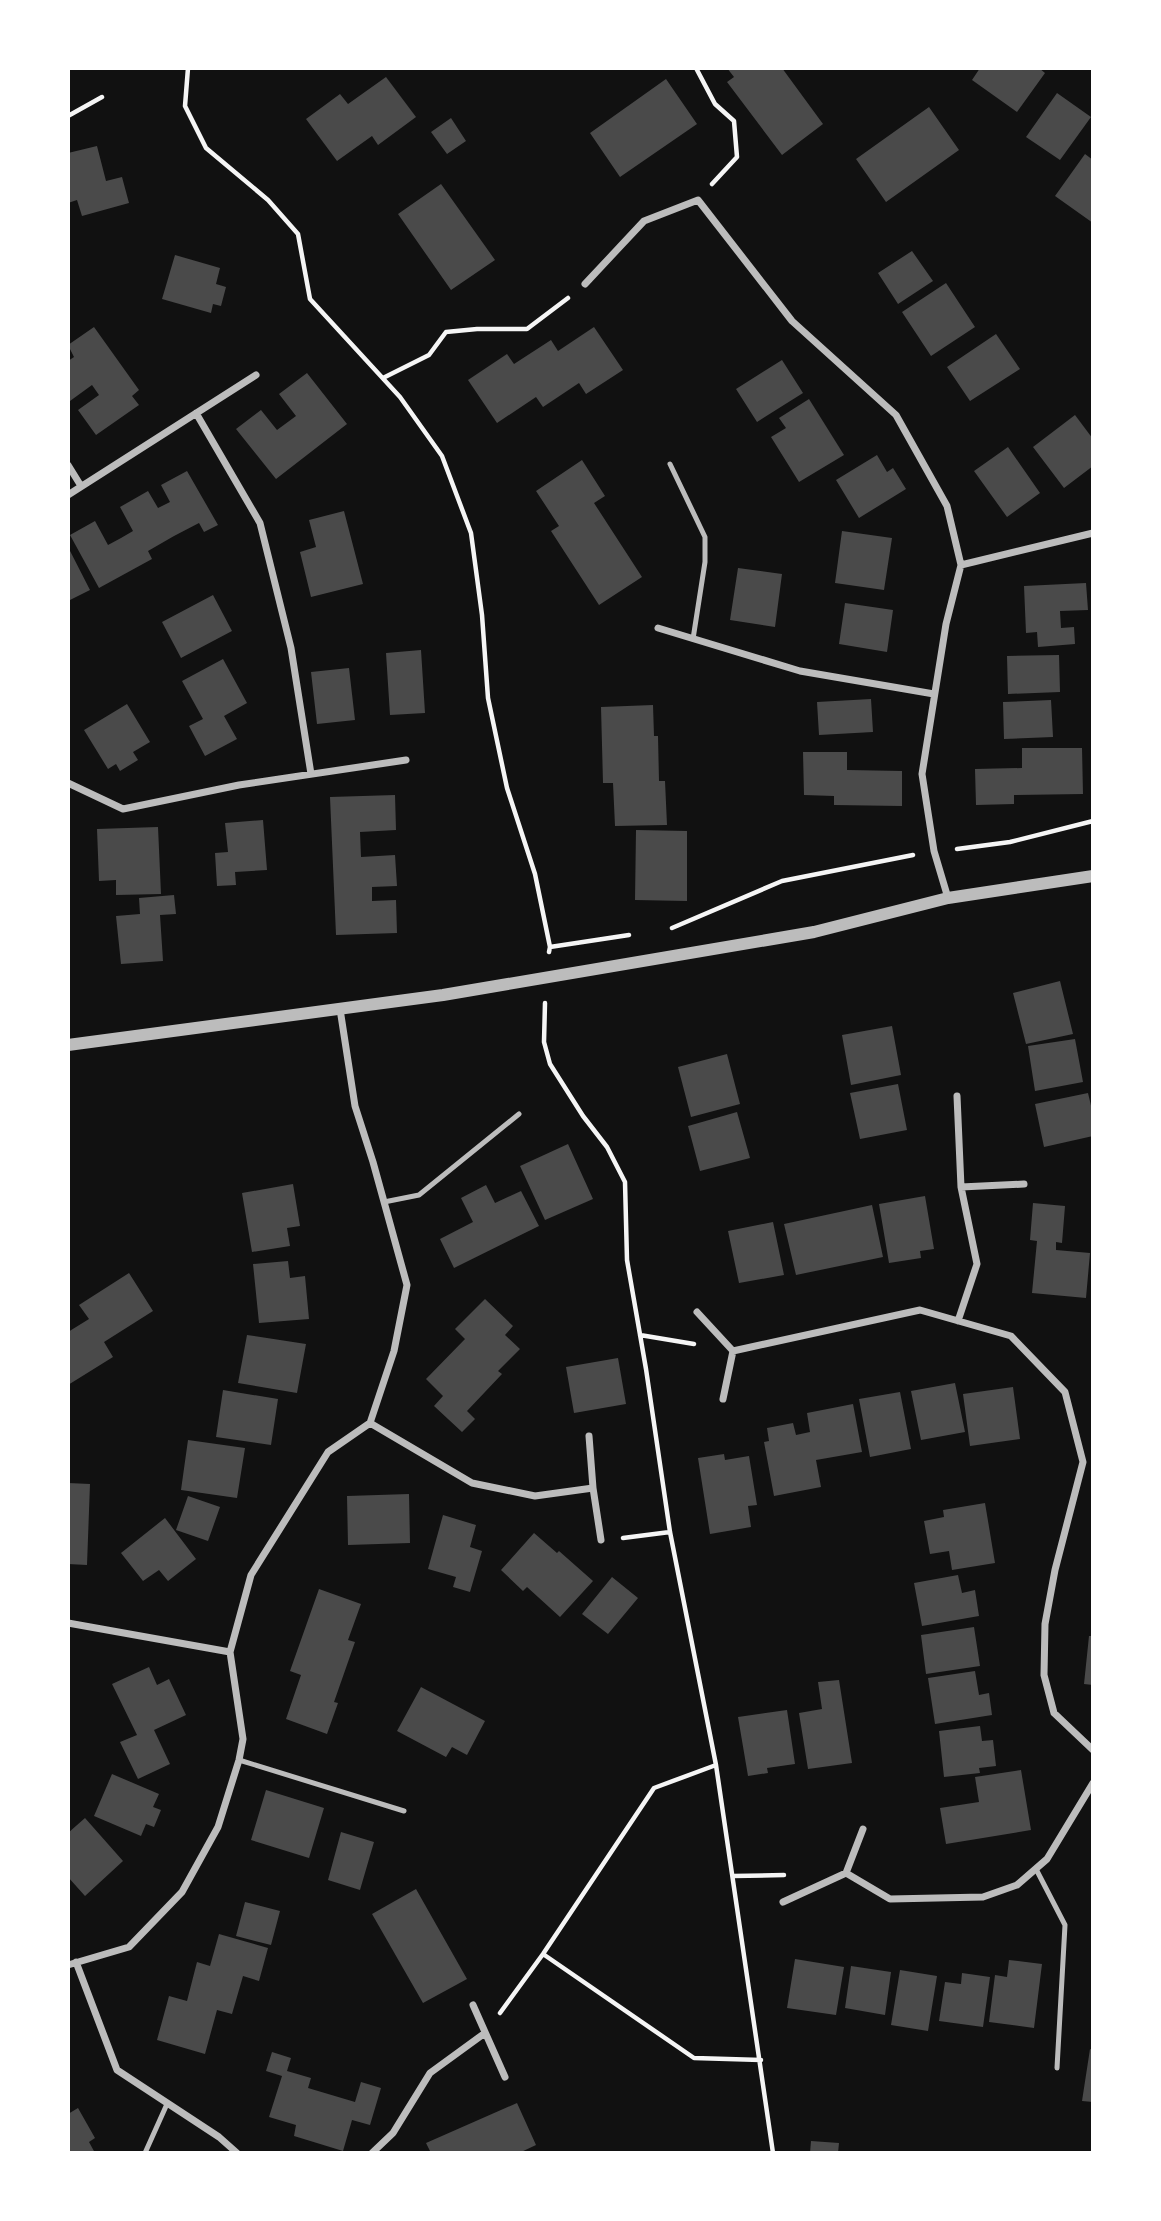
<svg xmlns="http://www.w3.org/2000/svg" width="1161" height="2221" font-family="'PT Sans Narrow',sans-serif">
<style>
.building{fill:#4a4a4a}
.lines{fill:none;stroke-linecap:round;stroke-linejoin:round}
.path{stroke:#f5f5f5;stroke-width:4.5}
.service{stroke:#bcbcbc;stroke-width:5}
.minor{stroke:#bcbcbc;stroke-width:7}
.tertiary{stroke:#bcbcbc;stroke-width:12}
</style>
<rect width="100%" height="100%" fill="#111"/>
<path class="building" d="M 727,68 L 782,68 L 823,124 L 782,155 L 727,82 L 734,77 Z
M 980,68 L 1039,68 L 1045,73 L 1017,112 L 972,80 Z
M 386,77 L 416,117 L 378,145 L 372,136 L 337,161 L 306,119 L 340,94 L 348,104 Z
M 666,79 L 697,124 L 620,177 L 590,133 Z
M 1057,93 L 1091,117 L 1060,160 L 1026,137 Z
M 929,107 L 959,150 L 886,202 L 856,159 Z
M 451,118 L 466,141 L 447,154 L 431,132 Z
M 97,146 L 106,181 L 122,177 L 129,203 L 82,216 L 77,200 L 68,203 L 68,153 Z
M 1085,154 L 1093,160 L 1093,223 L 1055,196 Z
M 441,184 L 495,260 L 451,290 L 398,214 Z
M 912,251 L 933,281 L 898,304 L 878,273 Z
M 175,255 L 220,268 L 216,284 L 226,287 L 221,306 L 213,304 L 211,313 L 162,299 Z
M 946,283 L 975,327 L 931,356 L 902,312 Z
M 94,327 L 139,390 L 132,396 L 139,405 L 96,435 L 78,410 L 99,395 L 92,385 L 70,401 L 68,398 L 68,361 L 74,357 L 68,345 Z
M 594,327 L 623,370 L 586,394 L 579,383 L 543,407 L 536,397 L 497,423 L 468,380 L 507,354 L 514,364 L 551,340 L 558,351 Z
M 996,334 L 1020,369 L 970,401 L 947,367 Z
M 782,360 L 803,393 L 757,422 L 736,389 Z
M 307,373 L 347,424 L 276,479 L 236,429 L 261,410 L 277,430 L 296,416 L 279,394 Z
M 809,399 L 844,455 L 799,482 L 771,437 L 786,428 L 779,418 Z
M 1075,415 L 1093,439 L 1093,466 L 1064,488 L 1033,447 Z
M 1008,447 L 1040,493 L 1007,517 L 974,471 Z
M 877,455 L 887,472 L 893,468 L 906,489 L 859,518 L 836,480 Z
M 582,460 L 605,496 L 594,503 L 642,577 L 599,605 L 551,531 L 559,526 L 536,491 Z
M 187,471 L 218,525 L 204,532 L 199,523 L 174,536 L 148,551 L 152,559 L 99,588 L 70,535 L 95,521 L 108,545 L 121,538 L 133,531 L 120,507 L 148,491 L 158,508 L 170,502 L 161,485 Z
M 344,511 L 363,584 L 311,597 L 300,552 L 316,547 L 309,520 Z
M 842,531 L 892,538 L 884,590 L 835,583 Z
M 68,547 L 90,590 L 68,601 Z
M 738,568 L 782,574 L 775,627 L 730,620 Z
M 1086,583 L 1088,610 L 1060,611 L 1061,628 L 1074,627 L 1075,644 L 1038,647 L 1037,632 L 1026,633 L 1024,586 Z
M 213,595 L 232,631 L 181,658 L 162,622 Z
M 845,603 L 893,610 L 887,652 L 839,644 Z
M 421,650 L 425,713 L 390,715 L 386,653 Z
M 1059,655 L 1060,692 L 1008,694 L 1007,656 Z
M 223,659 L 247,703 L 224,716 L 237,739 L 205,756 L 189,726 L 203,719 L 182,681 Z
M 349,668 L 355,720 L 317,724 L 311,672 Z
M 871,699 L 873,732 L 819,735 L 817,702 Z
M 1051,700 L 1053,737 L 1004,739 L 1003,702 Z
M 127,704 L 150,742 L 133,752 L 138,760 L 120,771 L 116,764 L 108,769 L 84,730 Z
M 653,705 L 654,736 L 658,736 L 659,781 L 665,781 L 667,825 L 615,826 L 613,783 L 603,783 L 601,707 Z
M 1022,748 L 1082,748 L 1083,794 L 1014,795 L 1014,804 L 976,805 L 975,769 L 1022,768 Z
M 803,752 L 847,752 L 847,770 L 902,771 L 902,806 L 834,805 L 834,796 L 804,795 Z
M 395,795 L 396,830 L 360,832 L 361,857 L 395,855 L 397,886 L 372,887 L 372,901 L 396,900 L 397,933 L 336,935 L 330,797 Z
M 263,820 L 267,870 L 235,872 L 236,885 L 217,886 L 215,853 L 228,852 L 225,823 Z
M 158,827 L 161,894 L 116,895 L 116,880 L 99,881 L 97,829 Z
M 636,830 L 687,831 L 687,901 L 635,900 Z
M 174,895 L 176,914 L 160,915 L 163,961 L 121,964 L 116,916 L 140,914 L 139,898 Z
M 1060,981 L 1073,1034 L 1026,1044 L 1013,993 Z
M 892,1026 L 901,1075 L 851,1085 L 842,1035 Z
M 1075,1039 L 1083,1082 L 1035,1091 L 1028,1046 Z
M 727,1054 L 740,1104 L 691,1117 L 678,1067 Z
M 898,1084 L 907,1130 L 860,1139 L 850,1093 Z
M 1088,1093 L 1093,1114 L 1093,1136 L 1044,1147 L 1035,1104 Z
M 737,1112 L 750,1158 L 700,1171 L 688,1126 Z
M 568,1144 L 593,1199 L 545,1220 L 520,1166 Z
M 293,1184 L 300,1226 L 287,1228 L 290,1246 L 252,1252 L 242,1193 Z
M 486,1185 L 495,1203 L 521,1191 L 539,1226 L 454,1268 L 440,1239 L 473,1222 L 461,1198 Z
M 925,1196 L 934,1249 L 920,1251 L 921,1258 L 889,1263 L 879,1204 Z
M 1033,1203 L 1065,1206 L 1062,1243 L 1056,1242 L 1056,1250 L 1090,1253 L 1086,1298 L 1032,1293 L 1037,1241 L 1030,1240 Z
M 872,1205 L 883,1257 L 796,1275 L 784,1224 Z
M 773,1222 L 784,1275 L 739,1283 L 728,1231 Z
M 288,1261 L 290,1278 L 305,1276 L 309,1319 L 259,1323 L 253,1264 Z
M 129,1273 L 153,1311 L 104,1342 L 113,1357 L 68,1385 L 68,1332 L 89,1319 L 79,1305 Z
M 485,1299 L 513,1326 L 505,1335 L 520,1349 L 498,1371 L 502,1374 L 467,1411 L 475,1419 L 462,1432 L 434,1406 L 443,1396 L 426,1379 L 465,1339 L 455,1329 Z
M 247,1335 L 306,1344 L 297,1393 L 238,1383 Z
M 618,1358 L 626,1404 L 574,1413 L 566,1367 Z
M 955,1383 L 965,1432 L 921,1440 L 911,1391 Z
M 1013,1387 L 1020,1439 L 970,1446 L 963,1394 Z
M 223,1390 L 278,1399 L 271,1445 L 216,1437 Z
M 900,1392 L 911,1449 L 870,1457 L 859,1399 Z
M 853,1404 L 862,1452 L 816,1460 L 821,1487 L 774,1496 L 764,1442 L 769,1441 L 767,1428 L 793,1423 L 796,1435 L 810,1432 L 807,1413 Z
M 188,1440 L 245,1448 L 237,1498 L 181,1490 Z
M 724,1454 L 725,1460 L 749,1456 L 757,1505 L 748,1506 L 751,1527 L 710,1534 L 698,1458 Z
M 68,1483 L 90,1484 L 87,1565 L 68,1564 Z
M 409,1494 L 410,1543 L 348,1545 L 347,1496 Z
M 188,1496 L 220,1507 L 208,1541 L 176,1530 Z
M 985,1503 L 995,1563 L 952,1570 L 949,1551 L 930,1554 L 924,1521 L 944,1517 L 943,1510 Z
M 443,1515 L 476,1525 L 470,1547 L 482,1551 L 470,1592 L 453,1587 L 456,1577 L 428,1569 Z
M 165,1518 L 196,1559 L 168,1581 L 159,1570 L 143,1581 L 121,1553 Z
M 534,1533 L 557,1553 L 559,1551 L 593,1581 L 560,1617 L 527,1587 L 523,1591 L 501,1570 Z
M 958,1575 L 962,1593 L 975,1590 L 979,1616 L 922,1626 L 914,1583 Z
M 612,1577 L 638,1598 L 608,1634 L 582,1614 Z
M 319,1589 L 361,1604 L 348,1640 L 355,1642 L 334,1702 L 338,1703 L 327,1734 L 286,1719 L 301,1675 L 290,1671 Z
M 974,1627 L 980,1666 L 926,1674 L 921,1635 Z
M 1089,1636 L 1093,1636 L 1093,1685 L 1084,1684 Z
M 149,1667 L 157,1685 L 169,1679 L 186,1715 L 154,1730 L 170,1764 L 138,1779 L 120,1742 L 137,1735 L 112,1684 Z
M 975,1671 L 979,1695 L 989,1693 L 992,1715 L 935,1724 L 928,1678 Z
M 839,1680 L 852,1763 L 808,1769 L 799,1713 L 822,1709 L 818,1682 Z
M 421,1687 L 485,1721 L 467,1755 L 452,1747 L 446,1757 L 397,1731 Z
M 787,1710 L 795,1764 L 767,1768 L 768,1773 L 748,1776 L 738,1717 Z
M 980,1726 L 982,1741 L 993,1740 L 996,1766 L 979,1768 L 980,1773 L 944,1777 L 939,1731 Z
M 1021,1770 L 1031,1830 L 946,1844 L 940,1808 L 979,1802 L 975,1777 Z
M 112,1774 L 159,1794 L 153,1807 L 161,1810 L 154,1827 L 146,1824 L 141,1836 L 94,1816 Z
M 266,1790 L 324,1808 L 309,1858 L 251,1840 Z
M 85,1818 L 123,1861 L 85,1896 L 68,1877 L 68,1833 Z
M 341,1832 L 374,1842 L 360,1890 L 328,1880 Z
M 416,1889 L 467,1979 L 423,2003 L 372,1914 Z
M 245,1902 L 280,1911 L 271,1945 L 236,1936 Z
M 219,1934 L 268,1948 L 259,1981 L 243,1976 L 232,2014 L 217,2010 L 205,2054 L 157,2040 L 169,1996 L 187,2001 L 197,1962 L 210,1966 Z
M 795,1959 L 844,1967 L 836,2015 L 787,2008 Z
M 1009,1960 L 1042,1964 L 1034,2028 L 989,2022 L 995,1975 L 1007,1977 Z
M 851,1966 L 891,1972 L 885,2015 L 845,2008 Z
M 900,1970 L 937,1976 L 928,2031 L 891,2025 Z
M 962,1973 L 990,1977 L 983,2027 L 939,2021 L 945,1982 L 961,1984 Z
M 1090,2049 L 1093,2050 L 1093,2102 L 1082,2101 Z
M 272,2052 L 291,2058 L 287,2071 L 311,2078 L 308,2088 L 355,2102 L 361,2082 L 381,2088 L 370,2125 L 352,2120 L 343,2151 L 294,2136 L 296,2125 L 269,2117 L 282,2076 L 266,2071 Z
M 517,2103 L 536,2145 L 519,2153 L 431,2153 L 426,2143 Z
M 78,2108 L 95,2138 L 89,2142 L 95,2153 L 68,2153 L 68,2114 Z
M 811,2141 L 839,2143 L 838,2153 L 810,2153 Z"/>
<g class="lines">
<path class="path" d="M 188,68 L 185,106 L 206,148 L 268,200 L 298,234 L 310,299 L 400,397 L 442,456 L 471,533 L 482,615 L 488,698 L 507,788 L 535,874 L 550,947 L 549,952
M 696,68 L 715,104 L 734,121 L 737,157 L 712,184
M 68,116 L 102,97
M 383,378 L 429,355 L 446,332 L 477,329 L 527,329 L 568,298
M 957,849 L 1010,842 L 1093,821
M 672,928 L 782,881 L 913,855
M 550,947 L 629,935
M 545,1003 L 544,1042 L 550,1064 L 583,1116 L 607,1147 L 625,1182 L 627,1260 L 646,1369 L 670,1532 L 716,1765 L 773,2153
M 640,1335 L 694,1344
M 623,1538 L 670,1532
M 733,1876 L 784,1875
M 543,1954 L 694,2058 L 761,2060
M 500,2013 L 543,1954 L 654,1788 L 716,1765"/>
<path class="service" d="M 670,464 L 705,537 L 705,562 L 693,639
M 384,1202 L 419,1195 L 519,1114
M 239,1760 L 404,1811
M 1036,1869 L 1065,1925 L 1057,2068
M 145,2153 L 167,2104"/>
<path class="minor" d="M 585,284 L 644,221 L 698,200 L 792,321 L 896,415 L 947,506 L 961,565 L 946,624 L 922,774 L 934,851 L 948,898
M 196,413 L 260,523 L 291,648 L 311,774
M 68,465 L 81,486
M 68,495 L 256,375
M 961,565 L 1093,533
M 658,628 L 800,671 L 934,694
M 68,783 L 123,809 L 239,785 L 406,760
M 957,1096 L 961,1187 L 977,1264 L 958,1321
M 961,1187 L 1024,1184
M 697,1312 L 733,1351 L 723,1399
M 733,1351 L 920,1310 L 1011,1336 L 1065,1392 L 1083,1462 L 1055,1570 L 1045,1624 L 1044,1675 L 1054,1713 L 1093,1750
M 370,1423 L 472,1483 L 535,1496 L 593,1488
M 589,1436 L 593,1488 L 601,1540
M 68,1623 L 230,1652
M 846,1873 L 890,1899 L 983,1897 L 1017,1885 L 1047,1859 L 1093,1783
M 783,1902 L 846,1873 L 863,1829
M 76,1962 L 117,2070 L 219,2137 L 237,2153
M 68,1965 L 129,1947 L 182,1892 L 218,1827 L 239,1760 L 243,1739 L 230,1652 L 251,1575 L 328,1452 L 370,1423 L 394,1351 L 407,1285 L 373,1162 L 355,1106 L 340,1009
M 473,2005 L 505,2077
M 372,2153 L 393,2133 L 430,2073 L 485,2033"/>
<path class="tertiary" d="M 68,1045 L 443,995 L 814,932 L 948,898 L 1093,876"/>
</g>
<rect width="1161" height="2221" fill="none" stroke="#ffffff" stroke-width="140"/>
</svg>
